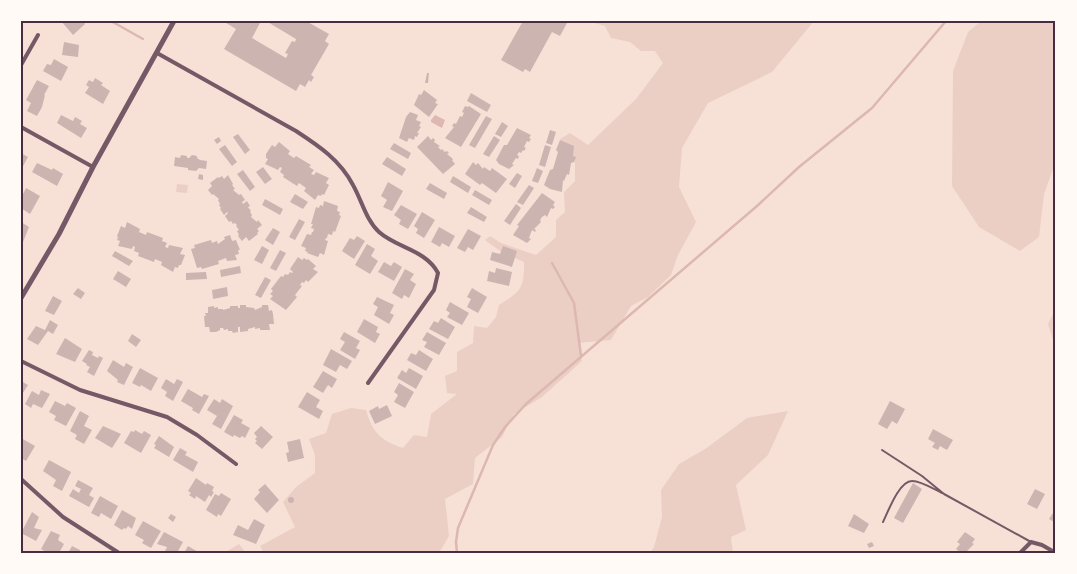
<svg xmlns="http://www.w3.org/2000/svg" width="1077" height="574" font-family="Overpass,sans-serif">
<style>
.green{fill:#ebcfc5}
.water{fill:#dcb8b0}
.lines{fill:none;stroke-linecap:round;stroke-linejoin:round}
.stream{stroke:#dcb8b0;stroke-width:2.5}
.building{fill:#ccb4b1}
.service{stroke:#755966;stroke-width:2}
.minor{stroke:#755966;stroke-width:4}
.tertiary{stroke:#755966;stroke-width:5}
.neatline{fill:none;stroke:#4a2c40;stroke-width:2}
</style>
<rect width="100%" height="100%" fill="#f7e1d7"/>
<path class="green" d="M 587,21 L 814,21 L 772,72 L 708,103 L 682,148 L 679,187 L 696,222 L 678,255 L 671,275 L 648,297 L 631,306 L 611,340 L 579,343 L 582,361 L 542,397 L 514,414 L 502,437 L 475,458 L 473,484 L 445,499 L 449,536 L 439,553 L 264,553 L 260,546 L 295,527 L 283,502 L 296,487 L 315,473 L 315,455 L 309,439 L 326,433 L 332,414 L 351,408 L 366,410 C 373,433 380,440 403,448 L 414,435 L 427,437 L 431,414 L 457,394 L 447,393 L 445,376 L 457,371 L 457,352 L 473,343 L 474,326 L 487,328 L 496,317 L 499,305 C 521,291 524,289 524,262 L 500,251 L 485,240 L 490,236 L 501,243 L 536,255 L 556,237 L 556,220 L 565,212 L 564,192 L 575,181 L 575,163 L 560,139 L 570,133 L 588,145 L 636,99 L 663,63 L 655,51 L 641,51 L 630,42 L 611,38 L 605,26 Z
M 981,21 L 1056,21 L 1056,161 L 1044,194 L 1039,237 L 1020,251 L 979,227 L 952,186 L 953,71 L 968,32 Z
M 177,184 L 188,185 L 187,193 L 176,192 Z
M 1056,308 L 1056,349 L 1048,324 Z
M 788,411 L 768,455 L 736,485 L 746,530 L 731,537 L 733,553 L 650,553 L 654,547 L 662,517 L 661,490 L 679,464 L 705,449 L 747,418 Z
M 239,544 L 246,553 L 224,553 Z"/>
<path class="water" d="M 435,115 L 445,120 L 442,128 L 431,122 L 431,120 Z"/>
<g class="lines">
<path class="stream" d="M 111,21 L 143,39
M 552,263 L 574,303 L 581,356
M 457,553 L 456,542 L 458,528 L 493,445 L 505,427 L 526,404 L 757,206 L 799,167 L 872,108 L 946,21"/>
</g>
<path class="building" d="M 61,21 L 83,21 L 85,24 L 73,35 Z
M 223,21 L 261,21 L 252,38 L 286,58 L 288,54 L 285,53 L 292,41 L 295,42 L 296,39 L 266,21 L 306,21 L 329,34 L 325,41 L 329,44 L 311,75 L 314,77 L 311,82 L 309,80 L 305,87 L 300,84 L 296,91 L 224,49 L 236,29 Z
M 523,21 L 564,21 L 567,23 L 560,36 L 552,32 L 530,72 L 525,69 L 523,72 L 501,60 Z
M 64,42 L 79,45 L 78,57 L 62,55 Z
M 54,59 L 68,67 L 61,81 L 43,71 L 47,64 L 51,65 Z
M 427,73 L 429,73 L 428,83 L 425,83 Z
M 95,78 L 103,83 L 101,85 L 110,91 L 103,104 L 85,93 L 89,87 L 86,85 L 89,80 L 93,82 Z
M 37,80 L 49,86 L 44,95 L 45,95 L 42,107 L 37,116 L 27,111 L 31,103 L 26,100 Z
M 424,90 L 437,100 L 435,103 L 438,104 L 429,117 L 414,105 L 419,94 L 421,95 Z
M 471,93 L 491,105 L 487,112 L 467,101 Z
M 465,106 L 468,107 L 469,106 L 481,114 L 461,147 L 445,138 L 454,127 L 452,126 L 454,123 L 456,124 L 460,116 L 462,117 L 464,113 L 462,112 Z
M 410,112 L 418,115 L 416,120 L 421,122 L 419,126 L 421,127 L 417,133 L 419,133 L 417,137 L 415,136 L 414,140 L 409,138 L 407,142 L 399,138 L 406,117 Z
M 61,115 L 73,121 L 75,117 L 82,121 L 80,124 L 87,128 L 81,138 L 57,123 Z
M 486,116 L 492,119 L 475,148 L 469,145 Z
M 502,122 L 508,126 L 501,137 L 495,134 Z
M 517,128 L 531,135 L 529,138 L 531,139 L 529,142 L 527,141 L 524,147 L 526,148 L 524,151 L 523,150 L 521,153 L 519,152 L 517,155 L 519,156 L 518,159 L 516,158 L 512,164 L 514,165 L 509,169 L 499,164 L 496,160 L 504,145 L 507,145 Z
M 550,130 L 556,132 L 552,145 L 546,143 Z
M 238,134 L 250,150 L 245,154 L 233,137 Z
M 428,136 L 431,140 L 433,138 L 435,140 L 434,142 L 440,146 L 438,147 L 441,150 L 442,149 L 445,152 L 447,151 L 449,153 L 447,154 L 453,159 L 452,160 L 455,164 L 443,174 L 417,147 Z
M 494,136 L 500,140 L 489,157 L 483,154 Z
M 219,137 L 221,141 L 217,144 L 214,140 Z
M 560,140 L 574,146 L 573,156 L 576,157 L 574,162 L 571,163 L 569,175 L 567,174 L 564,181 L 563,180 L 562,192 L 550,189 L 544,185 L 550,170 L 553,169 L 558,152 L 556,150 Z
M 279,142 L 290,151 L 288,154 L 294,158 L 296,156 L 311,165 L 309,167 L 314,170 L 311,174 L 314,175 L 316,172 L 329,178 L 326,183 L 329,185 L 324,195 L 322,194 L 321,196 L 318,195 L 315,200 L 304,191 L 306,188 L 299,183 L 297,186 L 283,177 L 284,175 L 280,172 L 282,168 L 280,167 L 278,170 L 265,164 L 268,159 L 266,158 L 266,154 L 272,145 L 275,147 Z
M 394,143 L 411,153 L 408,159 L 390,149 Z
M 225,145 L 237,162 L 232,166 L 219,149 Z
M 545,145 L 551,147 L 545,167 L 539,165 Z
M 21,153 L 28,157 L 21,170 Z
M 181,155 L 187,156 L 187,158 L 189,158 L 192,155 L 197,156 L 197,158 L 200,160 L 207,161 L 206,169 L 199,168 L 196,171 L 188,170 L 188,168 L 174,166 L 175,157 L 180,158 Z
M 387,157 L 406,169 L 402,176 L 382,164 Z
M 473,162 L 476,165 L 478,163 L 483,169 L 484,167 L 490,171 L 492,168 L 507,179 L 496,193 L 482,183 L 480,185 L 465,174 Z
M 37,163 L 52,170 L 53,168 L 63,174 L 57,186 L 32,172 Z
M 263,167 L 272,179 L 265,184 L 256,172 Z
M 537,168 L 543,171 L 538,183 L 532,181 Z
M 243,170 L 255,187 L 250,191 L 237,174 Z
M 517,173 L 522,176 L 515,188 L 509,184 Z
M 199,174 L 203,175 L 203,180 L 198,179 Z
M 228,175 L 233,184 L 232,185 L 235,189 L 233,190 L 239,195 L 241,194 L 245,200 L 242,202 L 243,204 L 247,201 L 250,206 L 248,207 L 251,211 L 250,212 L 252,215 L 251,217 L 257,222 L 258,220 L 262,225 L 257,229 L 259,231 L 257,233 L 258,234 L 249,241 L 246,237 L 242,241 L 238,236 L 239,235 L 237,231 L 239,230 L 236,226 L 237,225 L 235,223 L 233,224 L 231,221 L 229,222 L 225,216 L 228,213 L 227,212 L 224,215 L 220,209 L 221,208 L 219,205 L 220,204 L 218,200 L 219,199 L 213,194 L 212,195 L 208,190 L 212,186 L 210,183 L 218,177 L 219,178 L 222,176 L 224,179 Z
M 453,176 L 471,187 L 468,193 L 450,182 Z
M 388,182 L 403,191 L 392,211 L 383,207 L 387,200 L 381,196 Z
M 430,183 L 447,193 L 444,199 L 426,189 Z
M 529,185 L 534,188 L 523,205 L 517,202 Z
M 26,188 L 40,196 L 30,214 L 21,208 L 21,198 Z
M 475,190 L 492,200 L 489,205 L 472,195 Z
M 542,193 L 555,202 L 553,205 L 555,207 L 553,209 L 551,208 L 547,217 L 545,215 L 542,217 L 540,220 L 541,222 L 534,229 L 536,230 L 535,232 L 532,230 L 529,238 L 531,239 L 527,243 L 513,235 L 519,226 L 517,225 Z
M 295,194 L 308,202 L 303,209 L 290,202 Z
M 265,199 L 283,209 L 280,215 L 262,205 Z
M 324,201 L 338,206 L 337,211 L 340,212 L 339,215 L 341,216 L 335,232 L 333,231 L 332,235 L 328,234 L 327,238 L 326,238 L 325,240 L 328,241 L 324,255 L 320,253 L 318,257 L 307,253 L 308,252 L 305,251 L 306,248 L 301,246 L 307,234 L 311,235 L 312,232 L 313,232 L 314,229 L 311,228 L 313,224 L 311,224 L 316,207 L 319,208 L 320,205 L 323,206 Z
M 516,204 L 521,208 L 510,225 L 504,221 Z
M 401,205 L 417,214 L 408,229 L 399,224 L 401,220 L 394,215 Z
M 471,207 L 487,217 L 484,222 L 467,213 Z
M 422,212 L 435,220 L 424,238 L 416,233 L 418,229 L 414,226 Z
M 299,219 L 305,222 L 295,240 L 289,237 Z
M 21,222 L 29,227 L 23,242 L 21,241 Z
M 127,222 L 140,229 L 139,232 L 146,235 L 147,232 L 163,238 L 162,241 L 167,243 L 165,247 L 168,248 L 169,245 L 183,248 L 180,254 L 185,255 L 181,265 L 179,265 L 178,268 L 175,267 L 173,272 L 161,265 L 162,262 L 155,259 L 154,262 L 138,256 L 139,253 L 134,251 L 135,247 L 133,246 L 132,249 L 118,246 L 120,241 L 117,240 L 118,237 L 117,236 L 121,226 L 125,228 Z
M 439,227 L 455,236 L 449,247 L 442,243 L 440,247 L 431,242 Z
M 273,228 L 280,232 L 273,245 L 265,240 Z
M 468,229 L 481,236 L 473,250 L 468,247 L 465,252 L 457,248 Z
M 230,235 L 232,241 L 236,240 L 240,250 L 238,250 L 239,254 L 235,255 L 237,260 L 227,261 L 226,258 L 218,261 L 219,264 L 202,269 L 201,267 L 197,268 L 191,249 L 195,248 L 194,245 L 211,240 L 212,243 L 217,241 L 218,244 L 225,239 L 224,237 Z
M 357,236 L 365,241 L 354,259 L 342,251 L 350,238 L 354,240 Z
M 367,244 L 375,249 L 371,256 L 378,261 L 370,274 L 355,265 Z
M 262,246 L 269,250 L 262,264 L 254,260 Z
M 503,246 L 517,251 L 512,267 L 490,260 L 492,252 L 500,254 Z
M 280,250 L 286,253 L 276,271 L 270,268 Z
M 115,251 L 133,261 L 129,266 L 112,256 Z
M 298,257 L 302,260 L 304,258 L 307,260 L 308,259 L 316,266 L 313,269 L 318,272 L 308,282 L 306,280 L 304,283 L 302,282 L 300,285 L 302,286 L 295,295 L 297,297 L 286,310 L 270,299 L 273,296 L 270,294 L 273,291 L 271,289 L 281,276 L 283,277 L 285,274 L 288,275 L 290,272 L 292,273 L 293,272 L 290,269 Z
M 384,262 L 391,266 L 394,262 L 402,267 L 394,281 L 378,272 Z
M 240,266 L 241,273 L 221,277 L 220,270 Z
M 496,268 L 512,272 L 509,286 L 487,281 L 489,271 L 495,273 Z
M 405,269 L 414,274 L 410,280 L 416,284 L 409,298 L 404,295 L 402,299 L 392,293 Z
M 118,271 L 131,279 L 126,287 L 113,279 Z
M 206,272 L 207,279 L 186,280 L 186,273 Z
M 265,277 L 271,280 L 261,298 L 255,295 Z
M 227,287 L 228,296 L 213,299 L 212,290 Z
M 78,288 L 85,293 L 81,299 L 73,294 Z
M 472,288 L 487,297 L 478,313 L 467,307 L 471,299 L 467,297 Z
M 53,296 L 62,301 L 54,315 L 45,311 Z
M 377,297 L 394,305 L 390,313 L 394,315 L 389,324 L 374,315 L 378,307 L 373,304 Z
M 450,302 L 469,313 L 462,325 L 447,317 L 450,313 L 446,310 Z
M 240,305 L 246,305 L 246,307 L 254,308 L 255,310 L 262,307 L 262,305 L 268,305 L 269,311 L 272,310 L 273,314 L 274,324 L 269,324 L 270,330 L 260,330 L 260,328 L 255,329 L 255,327 L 248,329 L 248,331 L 240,332 L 240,327 L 238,327 L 238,332 L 233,333 L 232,331 L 228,331 L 228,329 L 224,330 L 223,328 L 220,328 L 220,330 L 216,332 L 210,332 L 209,327 L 205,327 L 204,316 L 206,316 L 205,313 L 208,313 L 208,307 L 214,306 L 214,308 L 218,307 L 218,309 L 223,309 L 223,310 L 230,308 L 230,306 L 238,306 L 238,308 L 240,308 Z
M 441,318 L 455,327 L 448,339 L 429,329 L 434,321 L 438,323 Z
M 364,319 L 378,327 L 376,332 L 380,334 L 375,343 L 357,332 Z
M 50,320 L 58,325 L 53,334 L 48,331 L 38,345 L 27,339 L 36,326 L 45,330 Z
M 344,332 L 360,341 L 356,348 L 360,350 L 355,359 L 340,350 L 345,342 L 340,339 Z
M 427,332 L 446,343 L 439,355 L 424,347 L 427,342 L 422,340 Z
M 132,334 L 141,340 L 136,347 L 128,341 Z
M 65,338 L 82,349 L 75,362 L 56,354 Z
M 331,349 L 352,361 L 347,369 L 340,365 L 336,372 L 323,365 Z
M 89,350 L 93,352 L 92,355 L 98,358 L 99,356 L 103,358 L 94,376 L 87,372 L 90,367 L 86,365 L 87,364 L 82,361 Z
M 419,350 L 433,359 L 426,371 L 407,360 L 411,353 L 416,355 Z
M 113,360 L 124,367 L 126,363 L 133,367 L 124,385 L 117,382 L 118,380 L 107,371 Z
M 140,368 L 158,378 L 151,391 L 141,385 L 140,387 L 132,383 Z
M 409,368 L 423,376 L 416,389 L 397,378 L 402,370 L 406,373 Z
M 323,371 L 337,379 L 332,388 L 328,385 L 323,393 L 313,387 Z
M 166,379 L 174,384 L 177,379 L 183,382 L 173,401 L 165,396 L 167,392 L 161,388 Z
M 21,381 L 28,385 L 21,396 Z
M 399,383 L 414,392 L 405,408 L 394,402 L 398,395 L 394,392 Z
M 188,389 L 202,397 L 204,394 L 209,396 L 199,414 L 192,410 L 193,408 L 181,401 Z
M 41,390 L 50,394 L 42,408 L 33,404 L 31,408 L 25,404 L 32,391 L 39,395 Z
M 307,392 L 320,400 L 316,407 L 323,411 L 319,419 L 298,407 Z
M 214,399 L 220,403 L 222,399 L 233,406 L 221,429 L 212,424 L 217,416 L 207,410 Z
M 55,401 L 65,406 L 67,403 L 76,408 L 66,426 L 54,420 L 56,416 L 49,412 Z
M 890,401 L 905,409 L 897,424 L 892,421 L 887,429 L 878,424 Z
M 387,405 L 392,416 L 375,424 L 369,411 L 378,406 L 379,409 Z
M 80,411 L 89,416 L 84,426 L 92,430 L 84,444 L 75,439 L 77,435 L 70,431 Z
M 234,415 L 243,420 L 241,423 L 250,428 L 245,438 L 242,436 L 240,438 L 234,435 L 233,437 L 224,432 Z
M 103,426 L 121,434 L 112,448 L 95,438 Z
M 261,426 L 273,437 L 262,449 L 255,443 L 257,441 L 255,439 L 257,437 L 254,433 Z
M 933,429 L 953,440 L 947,450 L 940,446 L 938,450 L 932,447 L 935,443 L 928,439 Z
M 135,430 L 142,434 L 144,431 L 151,435 L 141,453 L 124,443 L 131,431 L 134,432 Z
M 159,436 L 174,447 L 169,457 L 154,448 L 156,445 L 154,444 Z
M 21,438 L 35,446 L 26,461 L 21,458 Z
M 300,439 L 304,458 L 288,462 L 286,453 L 289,452 L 287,442 Z
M 180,448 L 187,452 L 185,455 L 198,462 L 193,472 L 173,460 Z
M 49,460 L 71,472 L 62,491 L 53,486 L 56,480 L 43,471 Z
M 196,478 L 206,485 L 207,483 L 214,487 L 212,491 L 214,492 L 211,497 L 209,495 L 205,502 L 196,496 L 195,499 L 189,495 L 191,493 L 188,491 Z
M 78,480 L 93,488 L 89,495 L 94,498 L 89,507 L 69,496 L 73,489 L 79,493 L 81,489 L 75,486 Z
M 913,483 L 922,489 L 903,523 L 894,518 Z
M 265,484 L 279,500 L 267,513 L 254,499 L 260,492 L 258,490 Z
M 1035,489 L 1045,494 L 1037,509 L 1027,504 Z
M 221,493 L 231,499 L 221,516 L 218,514 L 217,517 L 206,510 L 215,494 L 219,496 Z
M 100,496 L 118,506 L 111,519 L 101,513 L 99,517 L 91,513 Z
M288 500a3 3 0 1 1 6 0a3 3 0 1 1-6 0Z
M 1056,508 L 1056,523 L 1049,519 Z
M 122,510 L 136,518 L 132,529 L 128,526 L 126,529 L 124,528 L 122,530 L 114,525 Z
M 32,512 L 39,517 L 34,528 L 42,530 L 36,541 L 21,533 Z
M 171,514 L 176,517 L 173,522 L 168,518 Z
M 854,514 L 869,524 L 864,533 L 848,526 Z
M 254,519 L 265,525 L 256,544 L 233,535 L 238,525 L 248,530 Z
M 143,521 L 161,531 L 151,548 L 142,543 L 144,540 L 135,535 Z
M 51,531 L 60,535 L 58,540 L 64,544 L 59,553 L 48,553 L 41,549 Z
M 164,532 L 183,542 L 177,553 L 164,553 L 167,547 L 157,544 Z
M 965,532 L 975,539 L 972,543 L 974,544 L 965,553 L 961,553 L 956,549 L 960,544 L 957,542 Z
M 872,542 L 874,546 L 869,548 L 867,544 Z
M 72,546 L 80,550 L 79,553 L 68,553 Z
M 188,546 L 200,553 L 184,553 Z"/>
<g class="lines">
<path class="service" d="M 882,450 L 922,476 L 944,494 L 1031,542
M 883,522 C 888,512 899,481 912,481 C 921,481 934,489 942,493"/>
<path class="minor" d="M 157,53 L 296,131 C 319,146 340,160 353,185 C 362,201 366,220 379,232 C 397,248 426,250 438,273 L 434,290 L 368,383
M 21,65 L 38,35
M 21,127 L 93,167
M 21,361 L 80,390 L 167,417 L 197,435 L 236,464
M 21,479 L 63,517 L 119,553
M 1020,553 L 1031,542 L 1042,545 L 1056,553"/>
<path class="tertiary" d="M 21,298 L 59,234 L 93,167 L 174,21"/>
</g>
<rect width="1077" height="574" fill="none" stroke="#fffaf5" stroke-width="45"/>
<rect x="22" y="22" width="1032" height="530" class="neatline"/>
</svg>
